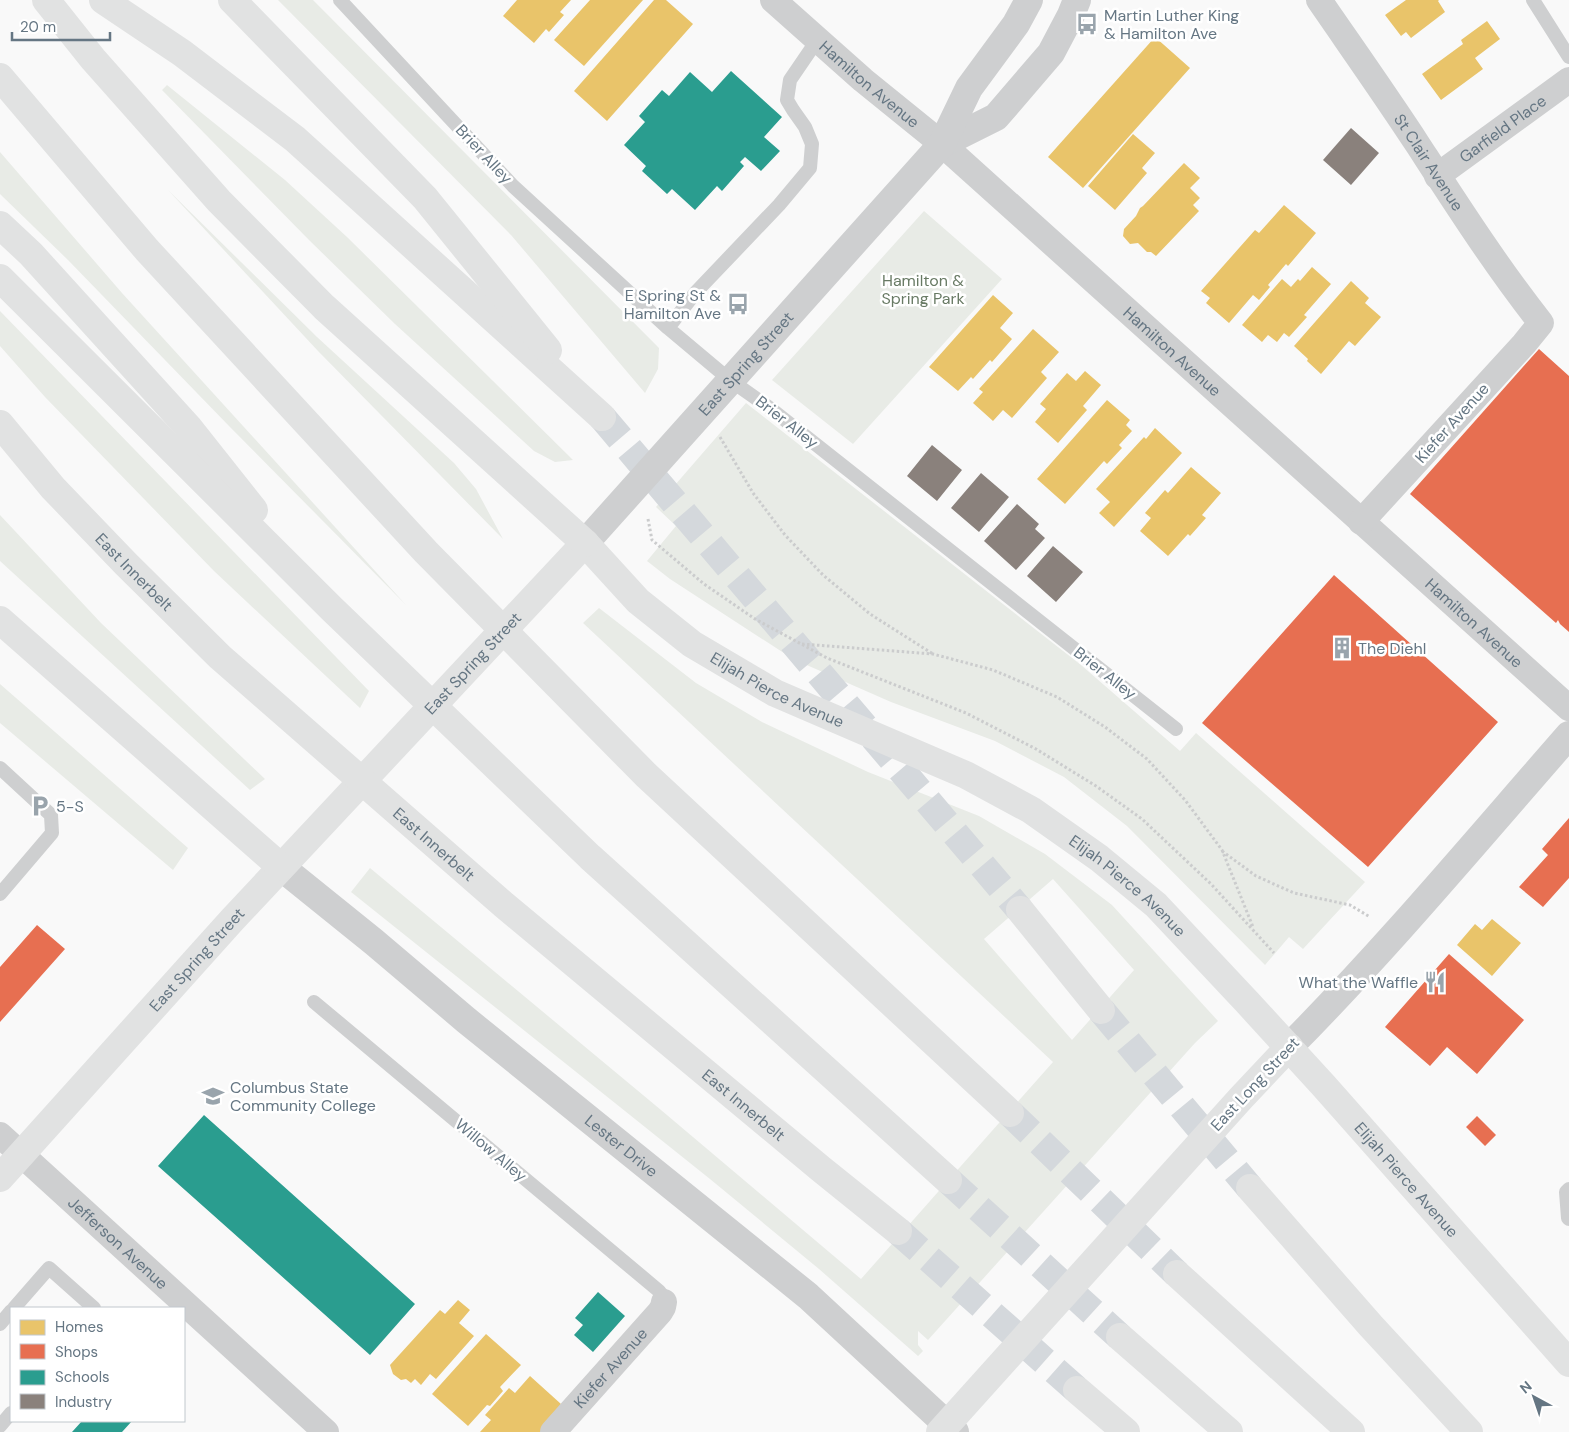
<svg xmlns="http://www.w3.org/2000/svg" width="1569" height="1432" font-family="'DM Sans',sans-serif">
<style>
.green{fill:#e8ebe6;fill-rule:evenodd}
.homes{fill:#e9c46a}
.shops{fill:#e76f51}
.schools{fill:#2a9d8f}
.industry{fill:#8a817c}
.lines{fill:none;stroke-linecap:round;stroke-linejoin:round}
.motorway-tunnel{stroke:#d4d8dc;stroke-width:28;stroke-dasharray:28 14;stroke-linecap:butt}
.path{stroke:#cbcccd;stroke-width:3;stroke-dasharray:2.5 2.5;stroke-linecap:butt}
.service{stroke:#cecfd0;stroke-width:14}
.minor{stroke:#cecfd0;stroke-width:26}
.tertiary{stroke:#cecfd0;stroke-width:28}
.secondary{stroke:#e1e2e2;stroke-width:28}
.motorway{stroke:#e1e2e2;stroke-width:28}
.labels{text-anchor:middle;dominant-baseline:central;stroke-width:5;stroke-linejoin:round;paint-order:stroke}
.poi-label{font-size:16px;fill:#657683;stroke:#fff;text-anchor:start}
.street-label{font-size:16px;fill:#657683;stroke:#fff}
.park-label{font-size:16px;fill:#687a64;stroke:#fff}
</style>
<rect width="100%" height="100%" fill="#f9f9f9"/>
<path class="green" d="M 278,0 L 313,0 L 659,348 L 658,369 L 645,393 L 511,235 Z
M 167,85 L 285,180 L 347,237 L 573,460 L 555,462 L 534,451 L 395,324 L 309,240 L 162,90 Z
M 0,152 L 122,293 L 406,605 L 229,426 L 68,260 L 0,194 Z
M 168,190 L 317,337 L 454,463 L 476,489 L 503,539 L 318,351 Z
M 924,211 L 1002,279 L 853,444 L 772,380 Z
M 0,311 L 369,691 L 360,708 L 214,571 L 45,397 L 0,346 Z
M 746,403 L 1081,665 L 1180,751 L 1196,733 L 1365,882 L 1303,949 L 1289,937 L 1265,965 L 1127,826 L 1064,777 L 995,741 L 891,702 L 793,659 L 670,579 L 647,561 L 676,526 L 656,507 Z
M 0,515 L 101,623 L 265,779 L 250,790 L 0,561 Z
M 599,608 L 696,683 L 762,722 L 868,772 L 979,816 L 1045,854 L 1112,905 L 1218,1021 L 1195,1043 L 928,1340 L 918,1331 L 918,1345 L 923,1351 L 918,1356 L 819,1269 L 710,1179 L 351,892 L 370,868 L 661,1110 L 861,1279 L 1053,1062 L 583,623 ZM 1053,879 L 1134,970 L 1072,1040 L 984,939 Z
M 0,684 L 188,848 L 173,870 L 0,723 Z"/>
<path class="homes" d="M 517,0 L 571,0 L 560,12 L 564,15 L 549,32 L 546,29 L 534,43 L 503,16 Z
M 590,0 L 643,0 L 584,66 L 554,40 Z
M 654,0 L 666,0 L 693,24 L 607,121 L 574,91 Z
M 1406,0 L 1439,0 L 1438,1 L 1445,12 L 1411,38 L 1406,32 L 1401,36 L 1385,15 Z
M 1487,21 L 1500,39 L 1475,58 L 1483,69 L 1441,100 L 1422,74 L 1463,44 L 1461,40 Z
M 1155,37 L 1190,68 L 1083,188 L 1048,157 Z
M 1133,134 L 1155,153 L 1142,168 L 1147,173 L 1115,210 L 1088,186 Z
M 1184,163 L 1200,178 L 1190,188 L 1200,198 L 1193,205 L 1199,211 L 1156,256 L 1151,252 L 1147,252 L 1138,243 L 1130,244 L 1123,236 L 1124,229 L 1136,216 L 1140,208 L 1143,206 Z
M 1284,205 L 1316,233 L 1288,266 L 1286,264 L 1268,285 L 1270,287 L 1259,300 L 1253,295 L 1229,323 L 1206,303 L 1210,298 L 1201,291 L 1255,230 L 1259,233 Z
M 1312,267 L 1331,284 L 1304,315 L 1307,317 L 1289,337 L 1284,333 L 1277,342 L 1268,335 L 1262,342 L 1242,325 L 1282,279 L 1291,287 L 1298,279 L 1300,281 Z
M 1351,281 L 1369,298 L 1365,303 L 1381,317 L 1355,346 L 1349,341 L 1321,374 L 1307,361 L 1308,359 L 1294,346 Z
M 993,295 L 1013,313 L 1000,328 L 1012,339 L 992,362 L 990,360 L 973,379 L 971,377 L 958,391 L 929,367 Z
M 1033,329 L 1059,352 L 1041,372 L 1047,378 L 1012,418 L 1003,410 L 993,421 L 973,403 L 983,392 L 979,389 Z
M 1085,371 L 1101,385 L 1083,406 L 1087,410 L 1058,443 L 1035,422 L 1046,409 L 1040,404 L 1067,373 L 1076,381 Z
M 1107,400 L 1130,420 L 1126,425 L 1132,431 L 1119,445 L 1122,448 L 1107,464 L 1104,461 L 1065,504 L 1037,479 Z
M 1155,428 L 1182,453 L 1114,527 L 1099,513 L 1110,502 L 1096,489 L 1144,437 L 1146,439 Z
M 1191,467 L 1221,493 L 1202,515 L 1206,518 L 1190,536 L 1188,534 L 1168,556 L 1140,531 L 1151,518 L 1145,513 L 1165,490 L 1168,493 Z
M 1492,919 L 1521,943 L 1492,976 L 1457,945 L 1475,924 L 1482,930 Z
M 458,1300 L 470,1310 L 459,1323 L 474,1336 L 436,1379 L 430,1374 L 421,1385 L 415,1379 L 411,1383 L 406,1379 L 401,1380 L 393,1374 L 390,1365 L 440,1310 L 445,1314 Z
M 486,1334 L 521,1365 L 500,1387 L 503,1391 L 490,1406 L 487,1405 L 468,1426 L 432,1394 Z
M 530,1376 L 561,1404 L 542,1432 L 480,1432 L 491,1420 L 485,1415 L 509,1388 L 515,1393 Z"/>
<path class="shops" d="M 1539,349 L 1569,376 L 1569,632 L 1560,624 L 1558,620 L 1556,623 L 1410,494 Z
M 1334,575 L 1498,722 L 1368,867 L 1202,723 Z
M 1569,818 L 1569,878 L 1543,907 L 1519,887 L 1548,855 L 1542,849 Z
M 37,925 L 65,949 L 0,1022 L 0,967 Z
M 1449,954 L 1524,1020 L 1477,1074 L 1447,1047 L 1430,1066 L 1385,1027 Z
M 1477,1116 L 1496,1135 L 1485,1146 L 1466,1127 Z"/>
<path class="schools" d="M 731,71 L 782,117 L 764,137 L 780,151 L 761,171 L 745,157 L 740,162 L 744,166 L 722,191 L 717,186 L 695,210 L 672,189 L 667,194 L 642,171 L 646,166 L 624,145 L 645,122 L 639,116 L 662,90 L 669,96 L 690,72 L 712,92 Z
M 204,1115 L 415,1304 L 370,1355 L 158,1166 Z
M 598,1292 L 625,1316 L 593,1352 L 574,1335 L 583,1325 L 575,1318 Z
M 82,1421 L 132,1421 L 122,1432 L 72,1432 Z"/>
<path class="industry" d="M 1351,128 L 1379,153 L 1351,185 L 1323,160 Z
M 932,445 L 962,470 L 937,501 L 907,476 Z
M 981,473 L 1009,497 L 979,532 L 951,508 Z
M 1017,504 L 1039,524 L 1035,529 L 1045,538 L 1016,570 L 984,541 Z
M 1053,546 L 1083,572 L 1056,602 L 1027,576 Z"/>
<g class="lines">
<path class="motorway-tunnel" d="M 602,417 L 1020,910
M 1101,1010 L 1250,1188
M 1010,1113 L 1177,1274
M 948,1180 L 1120,1337
M 898,1231 L 1077,1390"/>
<path class="path" d="M 720,437 L 753,493 L 785,535 L 823,575 L 870,614 L 933,654
M 648,519 L 652,540 L 704,584 L 755,619 L 827,658 L 966,713 L 1036,749 L 1096,786 L 1142,819 L 1211,884 L 1274,953
M 802,644 L 933,654 L 993,670 L 1057,697 L 1105,727 L 1147,759 L 1185,800 L 1222,850 L 1253,927
M 1222,851 L 1256,876 L 1294,893 L 1350,905 L 1370,917"/>
<path class="service" d="M 340,0 L 513,186 L 668,328 L 730,380 L 771,409 L 1176,729
M 1533,0 L 1569,57
M 668,328 L 696,292 L 779,205 L 810,168 L 812,144 L 805,127 L 793,110 L 787,100 L 790,80 L 818,39
M 0,768 L 51,815 L 52,833 L 0,894
M 314,1002 L 659,1291 L 663,1296 L 664,1302
M 1569,1189 L 1566,1192 L 1568,1218 L 1569,1219
M 14,1308 L 49,1268 L 94,1308
M 0,1324 L 11,1311
M 0,1426 L 11,1413"/>
<g class="minor">
<path id="s1" d="M 773,0 L 863,80 L 942,144 L 1569,708"/>
<path id="s2" d="M 1319,0 C 1352,48 1386,96 1418,145 C 1457,205 1496,266 1541,323 L 1524,344 L 1361,522"/>
<path id="s3" d="M 1437,176 L 1569,80"/>
<path id="s4" d="M 0,1135 L 326,1432"/>
<path id="s5" d="M 553,1432 L 660,1312 L 663,1307 L 664,1302"/>
</g>
<g class="tertiary">
<path d="M 942,144 L 996,117 L 1051,53 L 1071,15 L 1077,0"/>
<path id="s6" d="M 585,543 L 942,144 L 969,88 L 1016,24 L 1029,0"/>
<path id="s7" d="M 281,867 L 374,942 L 466,1020 L 808,1296 L 955,1432"/>
<path d="M 1289,1047 C 1387,948 1477,840 1569,735"/>
</g>
<g class="secondary">
<path id="s8" d="M 0,1178 L 232,920 L 585,543 L 638,601 L 692,644 L 775,693 L 966,775 L 1031,810 L 1099,858 L 1156,905 L 1248,1003 L 1324,1086 L 1569,1363"/>
<path d="M 940,1432 L 1241,1098 L 1289,1047"/>
</g>
<g class="motorway">
<path d="M 46,0 L 93,59 L 219,201 L 324,307 L 585,543"/>
<path d="M 103,0 L 182,53 L 295,139 L 602,417"/>
<path d="M 232,0 L 425,198 L 548,350"/>
<path d="M 0,77 L 147,250 L 426,552 L 646,775 L 1010,1113"/>
<path d="M 0,225 L 31,254 L 189,428 L 254,510"/>
<path d="M 0,278 L 332,609 L 590,857 L 948,1180"/>
<path id="s9" d="M 0,424 L 53,488 L 126,564 L 220,657 L 504,905 L 821,1169 L 898,1231"/>
<path d="M 0,620 L 281,867"/>
<path d="M 1020,910 L 1101,1010"/>
<path d="M 1250,1188 L 1371,1326 L 1469,1432"/>
<path d="M 1177,1274 L 1351,1432"/>
<path d="M 1120,1337 L 1229,1432"/>
<path d="M 1077,1390 L 1126,1432"/>
</g>
</g>
<defs>
<g id="bus-bare" transform="scale(1.725)"><path d="M-5-6H5V4H4V6H2V4H-2V6H-4V4H-5ZM-3.5-4V0h7V-4ZM-3.5 1.2v1.5H-2V1.2ZM2 1.2v1.5H3.5V1.2Z" fill="#99a4ac" stroke="#fff" stroke-width="2.5" paint-order="stroke"/></g>
<g id="building-bare" transform="scale(1.725)"><path d="M-4-6H4V6H1V3H-1V6H-4ZM-2.5-4.3h1.7v1.8h-1.7ZM.8-4.3h1.7v1.8H.8ZM-2.5-1h1.7V.8h-1.7ZM.8-1h1.7V.8H.8Z" fill="#99a4ac" stroke="#fff" stroke-width="2.5" paint-order="stroke"/></g>
<g id="parking-bare" transform="scale(1.725)"><path d="M-3.5-5.5H1a3.5 3.5 0 0 1 0 7H-1V5.5H-3.5ZM-1-3.4V-.6H.8a1.4 1.4 0 0 0 0-2.8Z" fill="#99a4ac" stroke="#fff" stroke-width="2.5" paint-order="stroke"/></g>
<g id="restaurant-bare" transform="scale(1.725)"><path d="M-5-6h1v4h1v-4h1v4h1v-4h1v5L-1.5 .5V6h-2V.5L-5-1ZM5-6V6H3V1.5H1.5Q1.5-4 5-6Z" fill="#99a4ac" stroke="#fff" stroke-width="2.5" paint-order="stroke"/></g>
<g id="university-bare" transform="scale(1.725)"><path d="M0-5L7-2L0 1L-7-2ZM-4 1L0 2.5L4 1V4Q0 6-4 4Z" fill="#99a4ac" stroke="#fff" stroke-width="2.5" paint-order="stroke"/></g>
</defs>
<g fill-rule="evenodd">
<use href="#bus-bare" x="1087" y="24"/>
<use href="#bus-bare" x="738" y="304"/>
<use href="#building-bare" x="1342" y="648"/>
<use href="#parking-bare" x="40" y="806"/>
<use href="#restaurant-bare" x="1435" y="982"/>
<use href="#university-bare" x="213" y="1096"/>
</g>
<g class="labels">
<g class="poi-label">
<text x="1104" y="15">Martin Luther King<tspan x="1104" dy="18">&amp; Hamilton Ave</tspan></text>
<text x="721" y="295" text-anchor="end">E Spring St &amp;<tspan x="721" dy="18">Hamilton Ave</tspan></text>
<text x="1358" y="648">The Diehl</text>
<text x="56" y="806">5-S</text>
<text x="1418" y="982" text-anchor="end">What the Waffle</text>
<text x="230" y="1087">Columbus State<tspan x="230" dy="18">Community College</tspan></text>
</g>
<g class="street-label">
<text stroke="none"><textPath href="#s1" startOffset="128">Hamilton Avenue</textPath></text>
<text stroke="none"><textPath href="#s3" startOffset="81">Garfield Place</textPath></text>
<text transform="translate(484 154) rotate(47)">Brier Alley</text>
<text stroke="none"><textPath href="#s2" startOffset="196">St Clair Avenue</textPath></text>
<text stroke="none"><textPath href="#s1" startOffset="532">Hamilton Avenue</textPath></text>
<text stroke="none"><textPath href="#s6" startOffset="241">East Spring Street</textPath></text>
<text transform="translate(787 422) rotate(38)">Brier Alley</text>
<text transform="translate(1452 423) rotate(-48)">Kiefer Avenue</text>
<text stroke="none"><textPath href="#s9" startOffset="200">East Innerbelt</textPath></text>
<text stroke="none"><textPath href="#s1" startOffset="938">Hamilton Avenue</textPath></text>
<text stroke="none"><textPath href="#s8" startOffset="699">East Spring Street</textPath></text>
<text transform="translate(1105 673) rotate(38)">Brier Alley</text>
<text stroke="none"><textPath href="#s8" startOffset="1108">Elijah Pierce Avenue</textPath></text>
<text stroke="none"><textPath href="#s9" startOffset="605">East Innerbelt</textPath></text>
<text stroke="none"><textPath href="#s8" startOffset="1512">Elijah Pierce Avenue</textPath></text>
<text stroke="none"><textPath href="#s8" startOffset="294">East Spring Street</textPath></text>
<text transform="translate(1255 1084) rotate(-47)">East Long Street</text>
<text stroke="none"><textPath href="#s9" startOffset="1010">East Innerbelt</textPath></text>
<text stroke="none"><textPath href="#s7" startOffset="440">Lester Drive</textPath></text>
<text transform="translate(491 1150) rotate(40)">Willow Alley</text>
<text stroke="none"><textPath href="#s8" startOffset="1918">Elijah Pierce Avenue</textPath></text>
<text stroke="none"><textPath href="#s4" startOffset="160">Jefferson Avenue</textPath></text>
<text stroke="none"><textPath href="#s5" startOffset="86">Kiefer Avenue</textPath></text>
</g>
<g class="park-label">
<text x="923" y="280">Hamilton &amp;<tspan x="923" dy="18">Spring Park</tspan></text>
</g>
</g>
<rect x="10" y="1307" width="175" height="115" fill="#ffffff" stroke="#c1c8cd"/>
<rect x="20" y="1320" width="25" height="15" fill="#e9c46a" stroke="#c1c8cd"/>
<text x="55" y="1332" font-size="15" fill="#657683">Homes</text>
<rect x="20" y="1344" width="25" height="15" fill="#e76f51" stroke="#c1c8cd"/>
<text x="55" y="1357" font-size="15" fill="#657683">Shops</text>
<rect x="20" y="1370" width="25" height="15" fill="#2a9d8f" stroke="#c1c8cd"/>
<text x="55" y="1382" font-size="15" fill="#657683">Schools</text>
<rect x="20" y="1394" width="25" height="15" fill="#8a817c" stroke="#c1c8cd"/>
<text x="55" y="1407" font-size="15" fill="#657683">Industry</text>
<g transform="translate(1534 1397) rotate(320)" stroke="#ffffff" stroke-width="4" paint-order="stroke">
<path d="M0-4L9 19L0 12L-9 19Z" fill="#657683"/>
<text y="-8" font-size="14" font-weight="bold" text-anchor="middle" fill="#657683">N</text>
</g>
<path d="M12 32v8h98v-8" fill="none" stroke="#657683" stroke-width="2.5"/>
<text x="20" y="32" font-size="15" fill="#657683" stroke="#ffffff" stroke-width="4" paint-order="stroke">20 m</text>
</svg>
